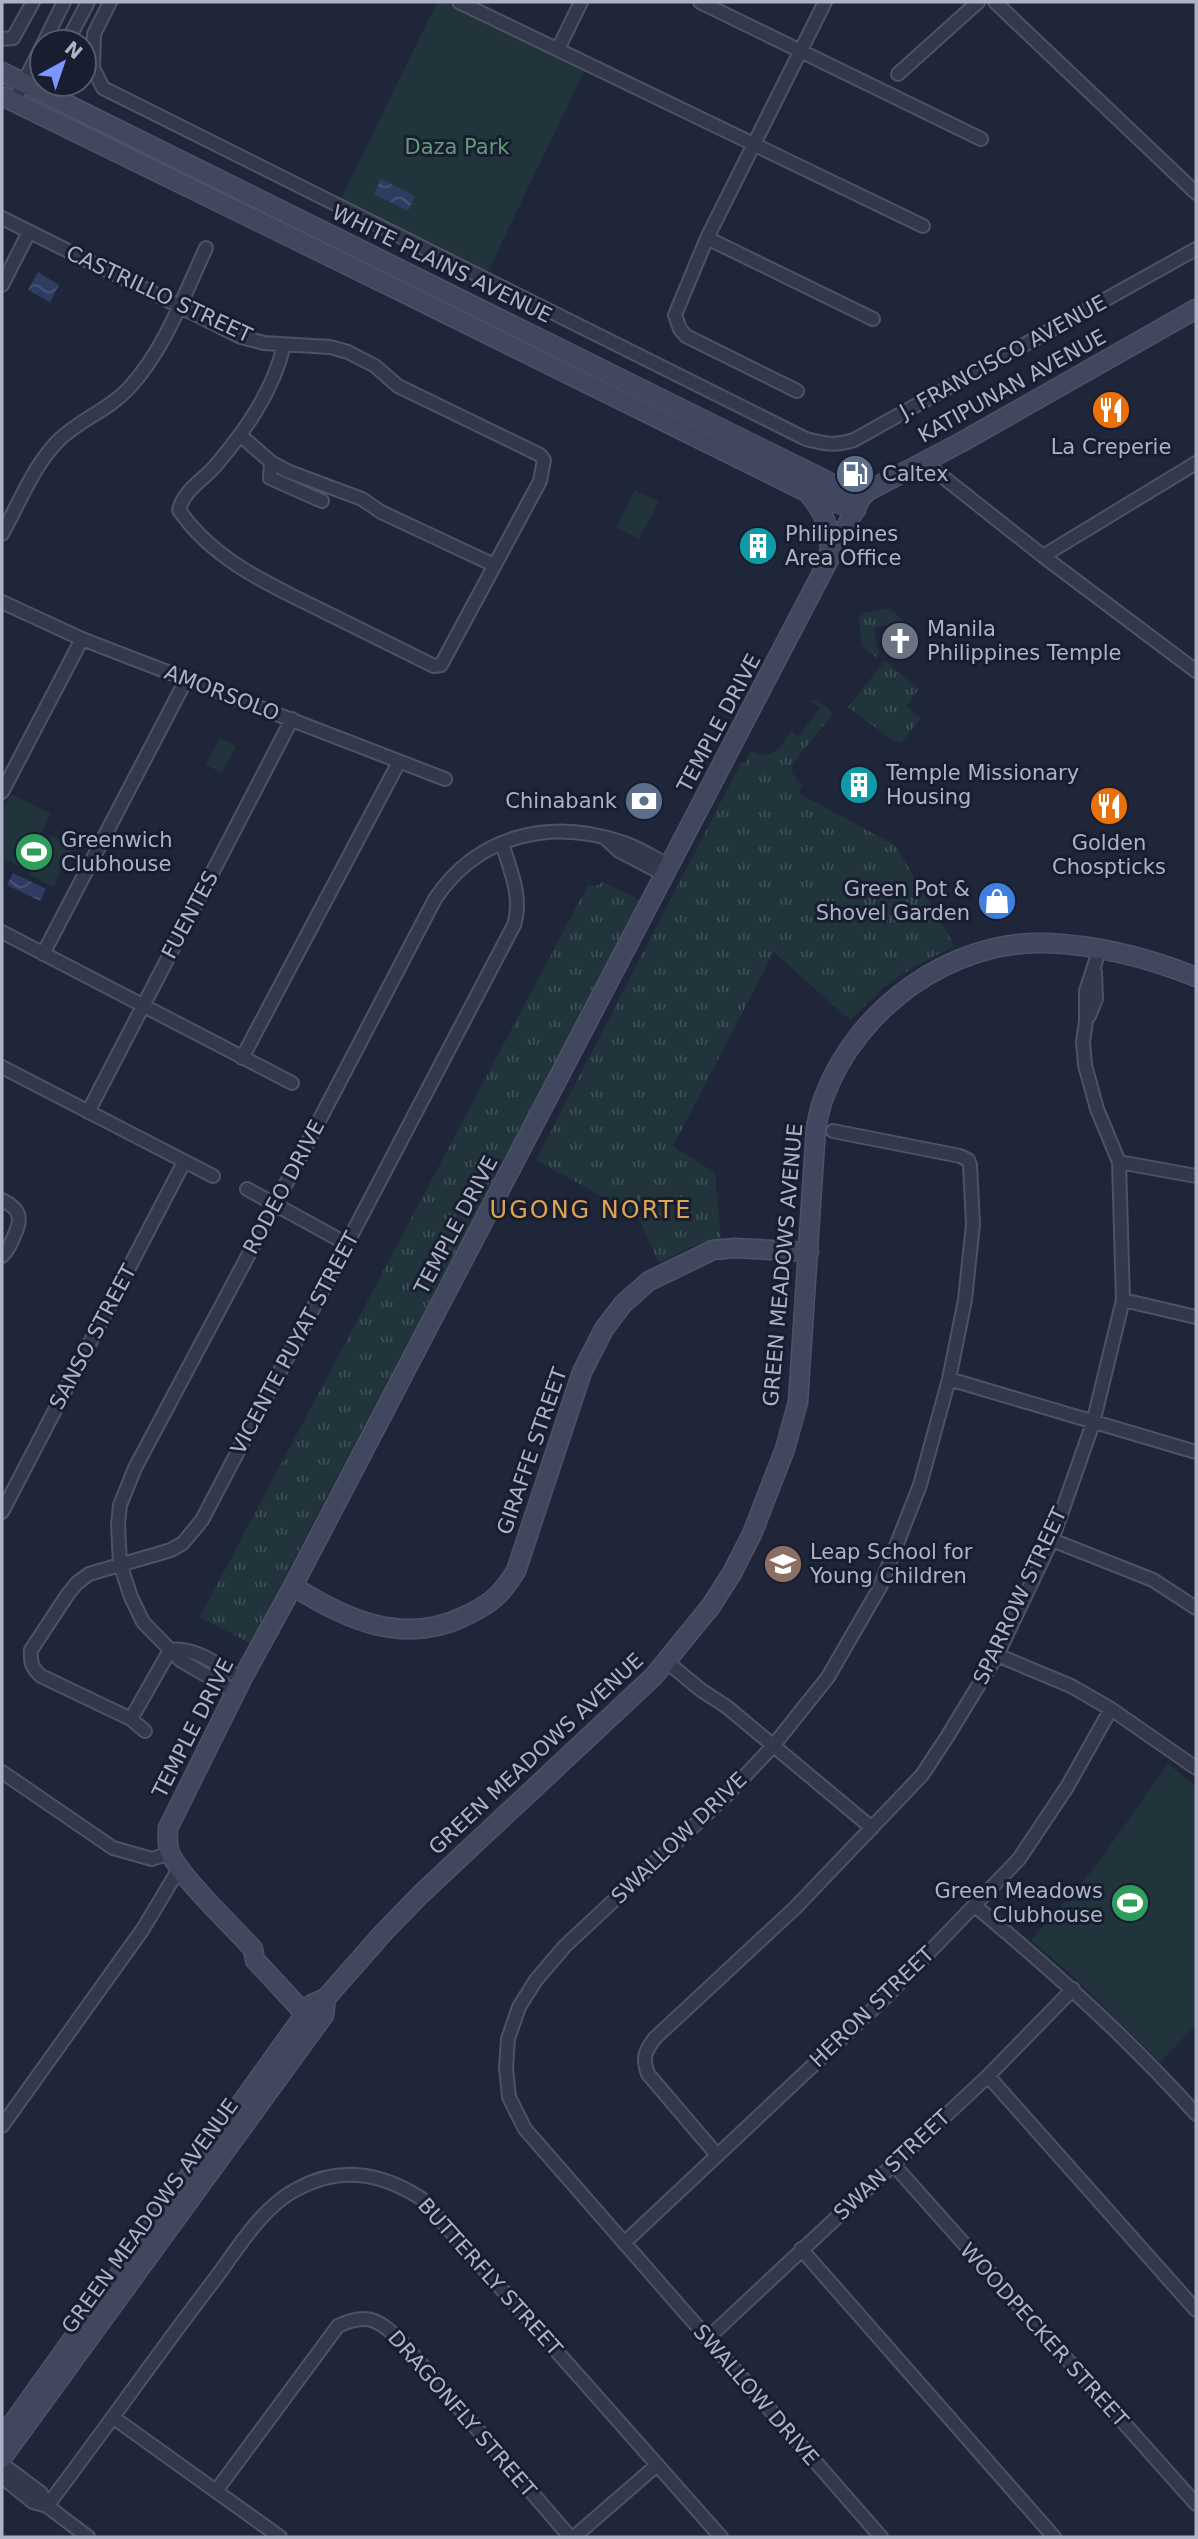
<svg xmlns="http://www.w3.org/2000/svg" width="1198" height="2539" font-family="'DejaVu Sans',sans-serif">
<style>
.grass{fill:url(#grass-tufts)}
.green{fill:#21343b}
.water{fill:url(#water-waves)}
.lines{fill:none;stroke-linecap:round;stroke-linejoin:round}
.street-casing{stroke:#4d5365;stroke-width:16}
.secondary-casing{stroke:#4d5365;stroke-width:21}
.street{stroke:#33394a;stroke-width:12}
.secondary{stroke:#40475e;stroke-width:18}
.labels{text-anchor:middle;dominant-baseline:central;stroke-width:6;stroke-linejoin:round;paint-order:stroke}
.park-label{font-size:21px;fill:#629978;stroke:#181e2f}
.street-label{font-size:21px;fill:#adb3c7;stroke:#181e2f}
.poi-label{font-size:21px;fill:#adb3c7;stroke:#181e2f;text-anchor:start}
.quarter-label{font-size:24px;letter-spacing:2px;fill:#dda452;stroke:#181e2f}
</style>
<defs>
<pattern id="grass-tufts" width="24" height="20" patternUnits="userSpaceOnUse" patternTransform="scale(1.75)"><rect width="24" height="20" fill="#21343b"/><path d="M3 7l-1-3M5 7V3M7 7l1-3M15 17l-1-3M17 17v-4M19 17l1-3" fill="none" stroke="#3f4f56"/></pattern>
<pattern id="water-waves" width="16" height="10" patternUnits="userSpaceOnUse" patternTransform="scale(1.75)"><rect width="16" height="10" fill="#2f3c61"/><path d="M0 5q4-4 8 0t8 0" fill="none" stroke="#4a5676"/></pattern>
</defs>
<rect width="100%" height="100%" fill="#1f263a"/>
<path class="grass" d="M 890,608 L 905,622 L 873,628 L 879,656 L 877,658 L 862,646 L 859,618 L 864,613 Z
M 885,661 L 919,689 L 906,706 L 921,718 L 901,743 L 893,741 L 848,707 Z
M 816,700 L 830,710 L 832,715 L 792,764 L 792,773 L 802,785 L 798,793 L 895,845 L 955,946 L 913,967 L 882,989 L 850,1020 L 774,952 L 673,1146 L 715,1173 L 721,1239 L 691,1247 L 659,1263 L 638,1216 L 536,1160 L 741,763 L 744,764 L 751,751 C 771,762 780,748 791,732 L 798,737 L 820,708 L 811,701 Z
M 603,882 L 640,900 L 250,1643 L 200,1617 L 588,885 L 594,887 Z"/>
<path class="green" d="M 437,2 L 443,2 L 585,70 L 487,273 L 340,201 Z
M 635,490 L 659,502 L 639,539 L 616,527 Z
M 220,738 L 236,746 L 222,773 L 206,765 Z
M 11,794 L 51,814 L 22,868 L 2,857 L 2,812 Z
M 51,835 L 74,847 L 53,887 L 30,875 Z
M 1168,1764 L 1196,1786 L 1196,2025 L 1160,2062 L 1078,1981 L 1031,1940 L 1095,1867 Z"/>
<path class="water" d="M 381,179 L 415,196 L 408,211 L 374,194 Z
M 38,272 L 59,285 L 50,302 L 28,290 Z
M 13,873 L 46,889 L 40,901 L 7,885 Z"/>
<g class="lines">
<g class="street-casing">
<path id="street" d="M 110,2 L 94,34 L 93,68 L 103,88 L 806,439 C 826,444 834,446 854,440 L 1196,249
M 459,2 L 923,226
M 700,2 L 981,139
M 995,2 L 1196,193
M 2,39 L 13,38 L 33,2
M 44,42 L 64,2
M 67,42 L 88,2
M 558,49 L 581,2
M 898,74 L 978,2
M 14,102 L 42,46
M 2,218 L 241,337 L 264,343 L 330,347 L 348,352 L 375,366 L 398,386 L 540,455 L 544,460 L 540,481 L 441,665 L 434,666 C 397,648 360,629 323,611 C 270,585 213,560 179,510 C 184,489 204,480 217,464 C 247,428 273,391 284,345
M 707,238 L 825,2
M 2,285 L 29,232
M 797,391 L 686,336 L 680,329 L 675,315 L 707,238 L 873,319
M 240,435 L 271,462 L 287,471 L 362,499 L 381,512 L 494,565
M 271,462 L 270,478 L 322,501
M 924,462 L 1043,556 L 1196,671
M 2,534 C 20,502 34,464 60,439 C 81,419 110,409 129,388 C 165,349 184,295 206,248
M 1043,556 L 1196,463
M 2,602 L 82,639 L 445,779
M 2,792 L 82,639
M 605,838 L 619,851 L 665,875
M 2,932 L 292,1083
M 43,954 L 186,680
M 1089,1016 L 1096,999 L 1095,972
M 242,1058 L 399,762
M 2,1067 L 213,1176
M 88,1112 L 292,719
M 833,1131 L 960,1156 L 968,1160 L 970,1165 L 973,1224 L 965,1300 L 949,1379 L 920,1485 L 880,1587 L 828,1677 L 773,1746 L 726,1796 L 565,1946 L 536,1980 L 519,2007 L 508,2039 L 506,2068 L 509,2097 L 525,2129 L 881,2537
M 1119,1162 L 1196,1176
M 247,1189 L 347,1244
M 2,1200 C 20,1209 23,1217 14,1236 C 11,1244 8,1250 2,1256
M 1123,1300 L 1196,1317
M 949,1379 L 1196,1452
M 2,1512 L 184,1162
M 1052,1540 L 1153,1580 L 1196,1608
M 170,1650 C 195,1646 221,1667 242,1679
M 997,1655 L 1071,1686 L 1111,1709 L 1196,1768
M 667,1662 L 701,1690 L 727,1707 L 872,1828
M 235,1692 L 180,1660 L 143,1622 L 131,1597 L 120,1564 L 118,1524 L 120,1505 L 135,1468 L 275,1205 L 435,899 C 478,835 550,818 621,842 C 638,847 654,858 670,866
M 131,1719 L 170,1650
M 145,1731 L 131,1719 L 41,1676 C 32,1668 30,1662 31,1650 L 68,1594 L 77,1583 L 89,1574 L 171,1550 L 183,1543 L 202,1520 L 514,925 C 523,897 510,870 502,843
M 2,1772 L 113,1848 L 152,1859 L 170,1853
M 974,1905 C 1053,1971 1127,2037 1196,2114
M 988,2076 L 1196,2310
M 2,2126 L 143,1929 L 179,1869
M 717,2155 L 648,2074 C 642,2058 645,2051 655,2038 L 795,1908 L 922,1775 L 947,1737 L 997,1655 L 1052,1540 L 1093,1423 L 1123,1300 L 1119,1162 L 1097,1109 L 1085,1065 L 1083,1042 L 1086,1021 L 1086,991 L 1100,948
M 893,2164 L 1196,2504
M 624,2243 L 889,1994 L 1019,1859 L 1067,1787 L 1111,1709
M 801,2249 L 1054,2537
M 707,2339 L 988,2076 L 1073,1989
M 114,2418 L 280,2537
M 2,2464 L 41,2493 L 47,2506
M 2,2477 L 33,2502 L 47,2506 L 88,2537
M 216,2491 L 338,2326 C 369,2311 380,2321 403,2343 L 570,2537
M 47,2506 C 104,2431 158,2353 215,2279 C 238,2248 262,2207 297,2189 C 341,2165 382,2173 422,2199 L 721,2537
M 574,2537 L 657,2465"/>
</g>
<g class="secondary-casing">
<path id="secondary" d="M 2,72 L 861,498
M 2,96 C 270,228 540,358 807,492 L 856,510
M 807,492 C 824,512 834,533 828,559
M 293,1586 C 346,1620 404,1646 465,1616 C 491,1604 501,1595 516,1571 L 582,1372 L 604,1329 L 623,1304 L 649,1281 L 713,1250 L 735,1248 L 809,1252
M 305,2014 L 255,1960 L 253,1949 C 234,1928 176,1873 169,1850 C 167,1843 168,1835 168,1828 L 242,1679 L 293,1586 L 861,498 L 868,491 L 960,443 L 1196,309
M 2,2438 L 312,2004 L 326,1998 L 384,1932 L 421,1894 L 654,1676 L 711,1606 L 732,1573 L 752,1534 L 785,1449 L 798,1402 L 816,1128 C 818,1118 820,1107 824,1097 C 857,1008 951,940 1046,943 C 1098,945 1149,958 1196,977
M 2,2458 L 324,2015 L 326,1998"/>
</g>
<use href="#street" class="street"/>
<use href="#secondary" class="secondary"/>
</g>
<defs>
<g id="restaurant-disc" transform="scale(2.0125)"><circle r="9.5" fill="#e8710a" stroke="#181e2f"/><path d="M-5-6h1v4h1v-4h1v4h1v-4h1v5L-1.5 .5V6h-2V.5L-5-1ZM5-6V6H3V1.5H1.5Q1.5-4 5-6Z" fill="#fff"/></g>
<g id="fuel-disc" transform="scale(2.0125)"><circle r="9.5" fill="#5c6f8a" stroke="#181e2f"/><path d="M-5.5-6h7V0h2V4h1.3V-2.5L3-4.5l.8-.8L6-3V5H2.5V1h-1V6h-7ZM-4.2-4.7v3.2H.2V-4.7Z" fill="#fff"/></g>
<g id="building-disc" transform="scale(2.0125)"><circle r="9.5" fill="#0f9aa8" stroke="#181e2f"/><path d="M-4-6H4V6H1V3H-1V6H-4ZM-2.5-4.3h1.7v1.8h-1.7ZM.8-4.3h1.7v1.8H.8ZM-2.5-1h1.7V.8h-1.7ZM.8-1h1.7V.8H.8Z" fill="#fff"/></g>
<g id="church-disc" transform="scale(2.0125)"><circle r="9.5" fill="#6b7280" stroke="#181e2f"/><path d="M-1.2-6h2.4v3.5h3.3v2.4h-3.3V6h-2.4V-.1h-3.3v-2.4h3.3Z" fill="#fff"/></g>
<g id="bank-disc" transform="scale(2.0125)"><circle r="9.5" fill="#5c6f8a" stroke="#181e2f"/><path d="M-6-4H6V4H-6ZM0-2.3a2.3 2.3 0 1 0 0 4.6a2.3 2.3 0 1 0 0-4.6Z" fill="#fff"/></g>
<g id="stadium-disc" transform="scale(2.0125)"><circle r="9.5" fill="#2e9e5b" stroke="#181e2f"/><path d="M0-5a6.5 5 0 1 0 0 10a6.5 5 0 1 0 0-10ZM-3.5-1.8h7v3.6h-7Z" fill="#fff"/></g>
<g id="shop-disc" transform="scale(2.0125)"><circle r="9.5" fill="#3f7fe0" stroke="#181e2f"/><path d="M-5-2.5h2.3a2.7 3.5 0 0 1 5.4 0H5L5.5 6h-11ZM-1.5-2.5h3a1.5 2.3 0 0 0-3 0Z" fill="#fff"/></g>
<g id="school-disc" transform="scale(2.0125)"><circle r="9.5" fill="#8d6e63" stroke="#181e2f"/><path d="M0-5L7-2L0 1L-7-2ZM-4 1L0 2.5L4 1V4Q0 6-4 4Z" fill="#fff"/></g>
</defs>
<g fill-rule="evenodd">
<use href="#restaurant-disc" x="1111" y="410"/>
<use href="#fuel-disc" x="855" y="474"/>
<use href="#building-disc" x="758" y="546"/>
<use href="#church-disc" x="900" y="641"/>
<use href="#building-disc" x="859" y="785"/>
<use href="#bank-disc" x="644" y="801"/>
<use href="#restaurant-disc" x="1109" y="806"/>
<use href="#stadium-disc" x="34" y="852"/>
<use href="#shop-disc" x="997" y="901"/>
<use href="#school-disc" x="783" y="1564"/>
<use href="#stadium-disc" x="1130" y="1903"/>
</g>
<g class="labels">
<g class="park-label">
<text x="457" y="147">Daza Park</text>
</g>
<g class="street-label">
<text transform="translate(442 264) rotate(26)">WHITE PLAINS AVENUE</text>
<text transform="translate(159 294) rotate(25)">CASTRILLO STREET</text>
<text transform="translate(1003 357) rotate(-29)">J. FRANCISCO AVENUE</text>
<text transform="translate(1012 386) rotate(-29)">KATIPUNAN AVENUE</text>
<text transform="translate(222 693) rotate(21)">AMORSOLO</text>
<text transform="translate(719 723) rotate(-62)">TEMPLE DRIVE</text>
<text transform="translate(190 915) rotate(-62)">FUENTES</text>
<text transform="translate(284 1187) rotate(-62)">RODEO DRIVE</text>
<text transform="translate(456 1225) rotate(-62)">TEMPLE DRIVE</text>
<text transform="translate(783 1265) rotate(-85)">GREEN MEADOWS AVENUE</text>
<text transform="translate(93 1337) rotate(-62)">SANSO STREET</text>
<text transform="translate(295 1343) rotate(-62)">VICENTE PUYAT STREET</text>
<text transform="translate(532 1451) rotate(-71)">GIRAFFE STREET</text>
<text transform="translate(1020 1596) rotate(-65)">SPARROW STREET</text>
<text transform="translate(193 1728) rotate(-63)">TEMPLE DRIVE</text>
<text transform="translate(536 1754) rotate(-43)">GREEN MEADOWS AVENUE</text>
<text transform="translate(679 1838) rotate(-44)">SWALLOW DRIVE</text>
<text transform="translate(872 2007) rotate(-44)">HERON STREET</text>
<text transform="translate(892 2165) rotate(-43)">SWAN STREET</text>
<text transform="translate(150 2216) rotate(-54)">GREEN MEADOWS AVENUE</text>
<text transform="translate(490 2277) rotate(48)">BUTTERFLY STREET</text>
<text transform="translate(1044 2335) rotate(48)">WOODPECKER STREET</text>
<text transform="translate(756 2395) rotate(49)">SWALLOW DRIVE</text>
<text transform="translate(462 2414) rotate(49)">DRAGONFLY STREET</text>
</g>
<g class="poi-label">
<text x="1111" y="447" text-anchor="middle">La Creperie</text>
<text x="882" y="474">Caltex</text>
<text x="785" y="534">Philippines<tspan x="785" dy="24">Area Office</tspan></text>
<text x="927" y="629">Manila<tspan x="927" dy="24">Philippines Temple</tspan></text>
<text x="886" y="773">Temple Missionary<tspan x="886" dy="24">Housing</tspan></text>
<text x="617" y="801" text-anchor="end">Chinabank</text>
<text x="61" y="840">Greenwich<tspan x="61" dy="24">Clubhouse</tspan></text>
<text x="1109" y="843" text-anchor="middle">Golden<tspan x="1109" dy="24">Chospticks</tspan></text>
<text x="970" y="889" text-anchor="end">Green Pot &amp;<tspan x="970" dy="24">Shovel Garden</tspan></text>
<text x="810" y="1552">Leap School for<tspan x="810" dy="24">Young Children</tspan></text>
<text x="1103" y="1891" text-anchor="end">Green Meadows<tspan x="1103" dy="24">Clubhouse</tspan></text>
</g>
<g class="quarter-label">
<text x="591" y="1210">UGONG NORTE</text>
</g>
</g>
<rect width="1198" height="2539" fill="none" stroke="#adb3c7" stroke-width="7"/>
<g transform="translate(63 63) rotate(40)"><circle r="33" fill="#181e2f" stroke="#545a6c" stroke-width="2"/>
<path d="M0-5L12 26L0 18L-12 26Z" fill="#7a98ff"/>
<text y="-10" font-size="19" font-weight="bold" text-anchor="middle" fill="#adb3c7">N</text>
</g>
</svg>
